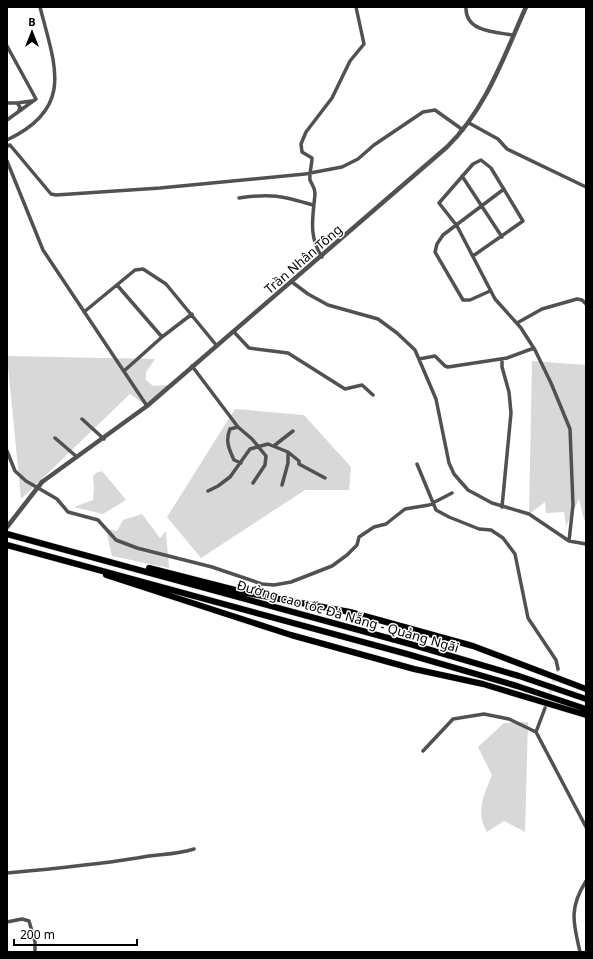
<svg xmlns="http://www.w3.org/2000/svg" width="593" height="959" font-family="'Noto Sans',sans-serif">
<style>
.green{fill:#d8d8d8}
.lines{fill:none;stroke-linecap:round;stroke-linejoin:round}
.minor-tunnel{stroke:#d9d9d9;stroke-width:3.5;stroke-dasharray:3.5 2;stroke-linecap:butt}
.motorway-casing{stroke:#dbdbdb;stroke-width:7}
.minor{stroke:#515151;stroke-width:3.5}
.tertiary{stroke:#515151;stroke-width:4.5}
.motorway{stroke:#000;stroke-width:6}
.tertiary-bridge{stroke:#515151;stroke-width:4.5}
.labels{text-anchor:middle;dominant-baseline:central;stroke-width:3;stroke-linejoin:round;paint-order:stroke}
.street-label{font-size:13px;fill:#000;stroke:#fff}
</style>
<rect width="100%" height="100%" fill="#fff"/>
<path class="green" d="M 7,356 L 155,359 L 146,372 L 146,380 L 153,386 L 168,385 L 147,406 L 130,394 L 21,499 Z
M 532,361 L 586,365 L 586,521 L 584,520 L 579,499 L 566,526 L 564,512 L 546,513 L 545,502 L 529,514 Z
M 235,409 L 304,415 L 351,467 L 349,490 L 305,490 L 201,558 L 167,517 Z
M 102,471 L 126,500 L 103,514 L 74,507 L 93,500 L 94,488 L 93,476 L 96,473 Z
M 142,514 L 160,538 L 166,531 L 169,568 L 112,556 L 106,529 L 117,531 L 123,520 Z
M 528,722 L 525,832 L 504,821 L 487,832 C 475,813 484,795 492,775 L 478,747 L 504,723 Z"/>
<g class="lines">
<path class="minor-tunnel" d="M 548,698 L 558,669"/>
<g class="motorway-casing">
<path id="motorway" d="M 7,534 L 410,644 L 519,676 L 586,699
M 7,545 L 407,654 L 517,686 L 586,709
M 149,568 L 247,593 L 350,612 L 473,646 L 586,689
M 106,575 L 291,635 L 414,669 L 483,684 L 586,715"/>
</g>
<path class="minor" d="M 466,7 C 465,32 495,32 513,35
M 7,46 L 36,99 L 7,120
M 7,103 L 17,103 L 20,107 L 19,110
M 17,103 L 32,101
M 469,123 L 498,139 L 507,149 L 586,187
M 7,140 C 75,108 55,66 40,7
M 7,146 L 10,145 L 51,194 L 56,195 L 160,188 L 305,174 L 342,167 L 358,159 L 374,145 L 423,112 L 435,110 L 463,130
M 7,161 L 43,250 L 147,406
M 462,176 L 502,237
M 239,198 C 271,193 282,196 313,205
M 473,256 L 523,221 L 491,168 L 481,160 L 473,164 L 439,203 L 457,226 L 495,299 L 521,328 L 535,350 L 551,383 L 570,429 L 573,505 L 569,541
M 322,257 C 308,236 313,217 315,194 C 315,187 312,185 310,180 C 309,173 312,165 312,158 L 302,152 L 301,144 L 306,132 L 332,98 L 350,61 L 364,44 L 356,7
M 292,282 L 308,294 L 328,305 L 378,319 L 397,333 L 415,350 L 436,399 L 449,463 L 454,474 L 468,490 L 492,503 L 529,514 L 569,541 L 586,544
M 117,285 L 162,337
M 490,291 L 470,300 L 463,300 L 435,252 L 437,244 L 443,235 L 504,189
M 84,312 L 135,270 L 143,269 L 166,284 L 217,346
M 517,323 L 542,309 L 577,299 L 582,300 L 586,304
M 234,332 L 249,348 L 288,353 L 345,389 L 362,385 L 373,395
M 419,359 L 435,356 L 445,366 L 448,367 L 507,358 L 534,348
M 502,359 L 502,367 L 509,392 L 511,413 L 502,507
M 192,366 L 238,427 L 252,439 L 266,456 L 265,465 L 253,483
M 124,371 L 162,337 L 192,314
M 82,419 L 104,439
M 238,427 L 230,429 C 225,441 229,449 234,460 L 241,463
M 55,438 L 77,457
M 275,445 L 293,431
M 7,451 L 15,471 L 26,481 L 57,499 L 68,512 L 98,520 L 116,540 L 137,548 L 212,567 L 262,584 L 274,585 L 291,582 L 332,566 L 347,555 L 357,545 L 359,537 L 374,527 L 386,524 L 405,509 L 429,505 L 452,493
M 288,452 L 299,461 L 299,464 L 325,478
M 417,464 L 436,510 L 449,517 L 479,529 L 491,530 L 503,538 L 515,554 L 528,618 L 556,660 L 558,669
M 208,491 L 218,486 L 230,477 L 250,449 L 268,444 L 288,452 L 288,463 L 282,485
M 545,708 L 536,732 L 586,827
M 423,751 L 453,719 L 484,714 L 509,719 L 536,732
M 7,873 C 51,869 94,865 137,858 C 157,854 175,855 194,849
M 7,922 L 22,919 L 29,921 L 35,942 L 35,952
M 580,952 C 573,922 569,908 586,881"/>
<path class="tertiary" d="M 42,482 L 147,406 L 447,147 C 486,109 504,56 526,7"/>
<use href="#motorway" class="motorway"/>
<path class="tertiary-bridge" d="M 7,527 L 42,482"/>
</g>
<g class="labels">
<g class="street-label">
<text transform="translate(303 259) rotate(-41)">Trần Nhân Tông</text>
<text transform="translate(348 616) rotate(16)">Đường cao tốc Đà Nẵng - Quảng Ngãi</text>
</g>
</g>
<rect width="593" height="959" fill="none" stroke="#000000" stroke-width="16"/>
<g transform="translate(32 32)" stroke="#ffffff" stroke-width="3" paint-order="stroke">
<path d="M0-3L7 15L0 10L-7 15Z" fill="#000000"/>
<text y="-6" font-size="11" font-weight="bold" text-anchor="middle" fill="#000000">B</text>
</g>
<path d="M14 939v6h123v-6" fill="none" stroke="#000000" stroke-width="2"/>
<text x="20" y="939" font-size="12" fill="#000000" stroke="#ffffff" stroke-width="3" paint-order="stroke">200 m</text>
</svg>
